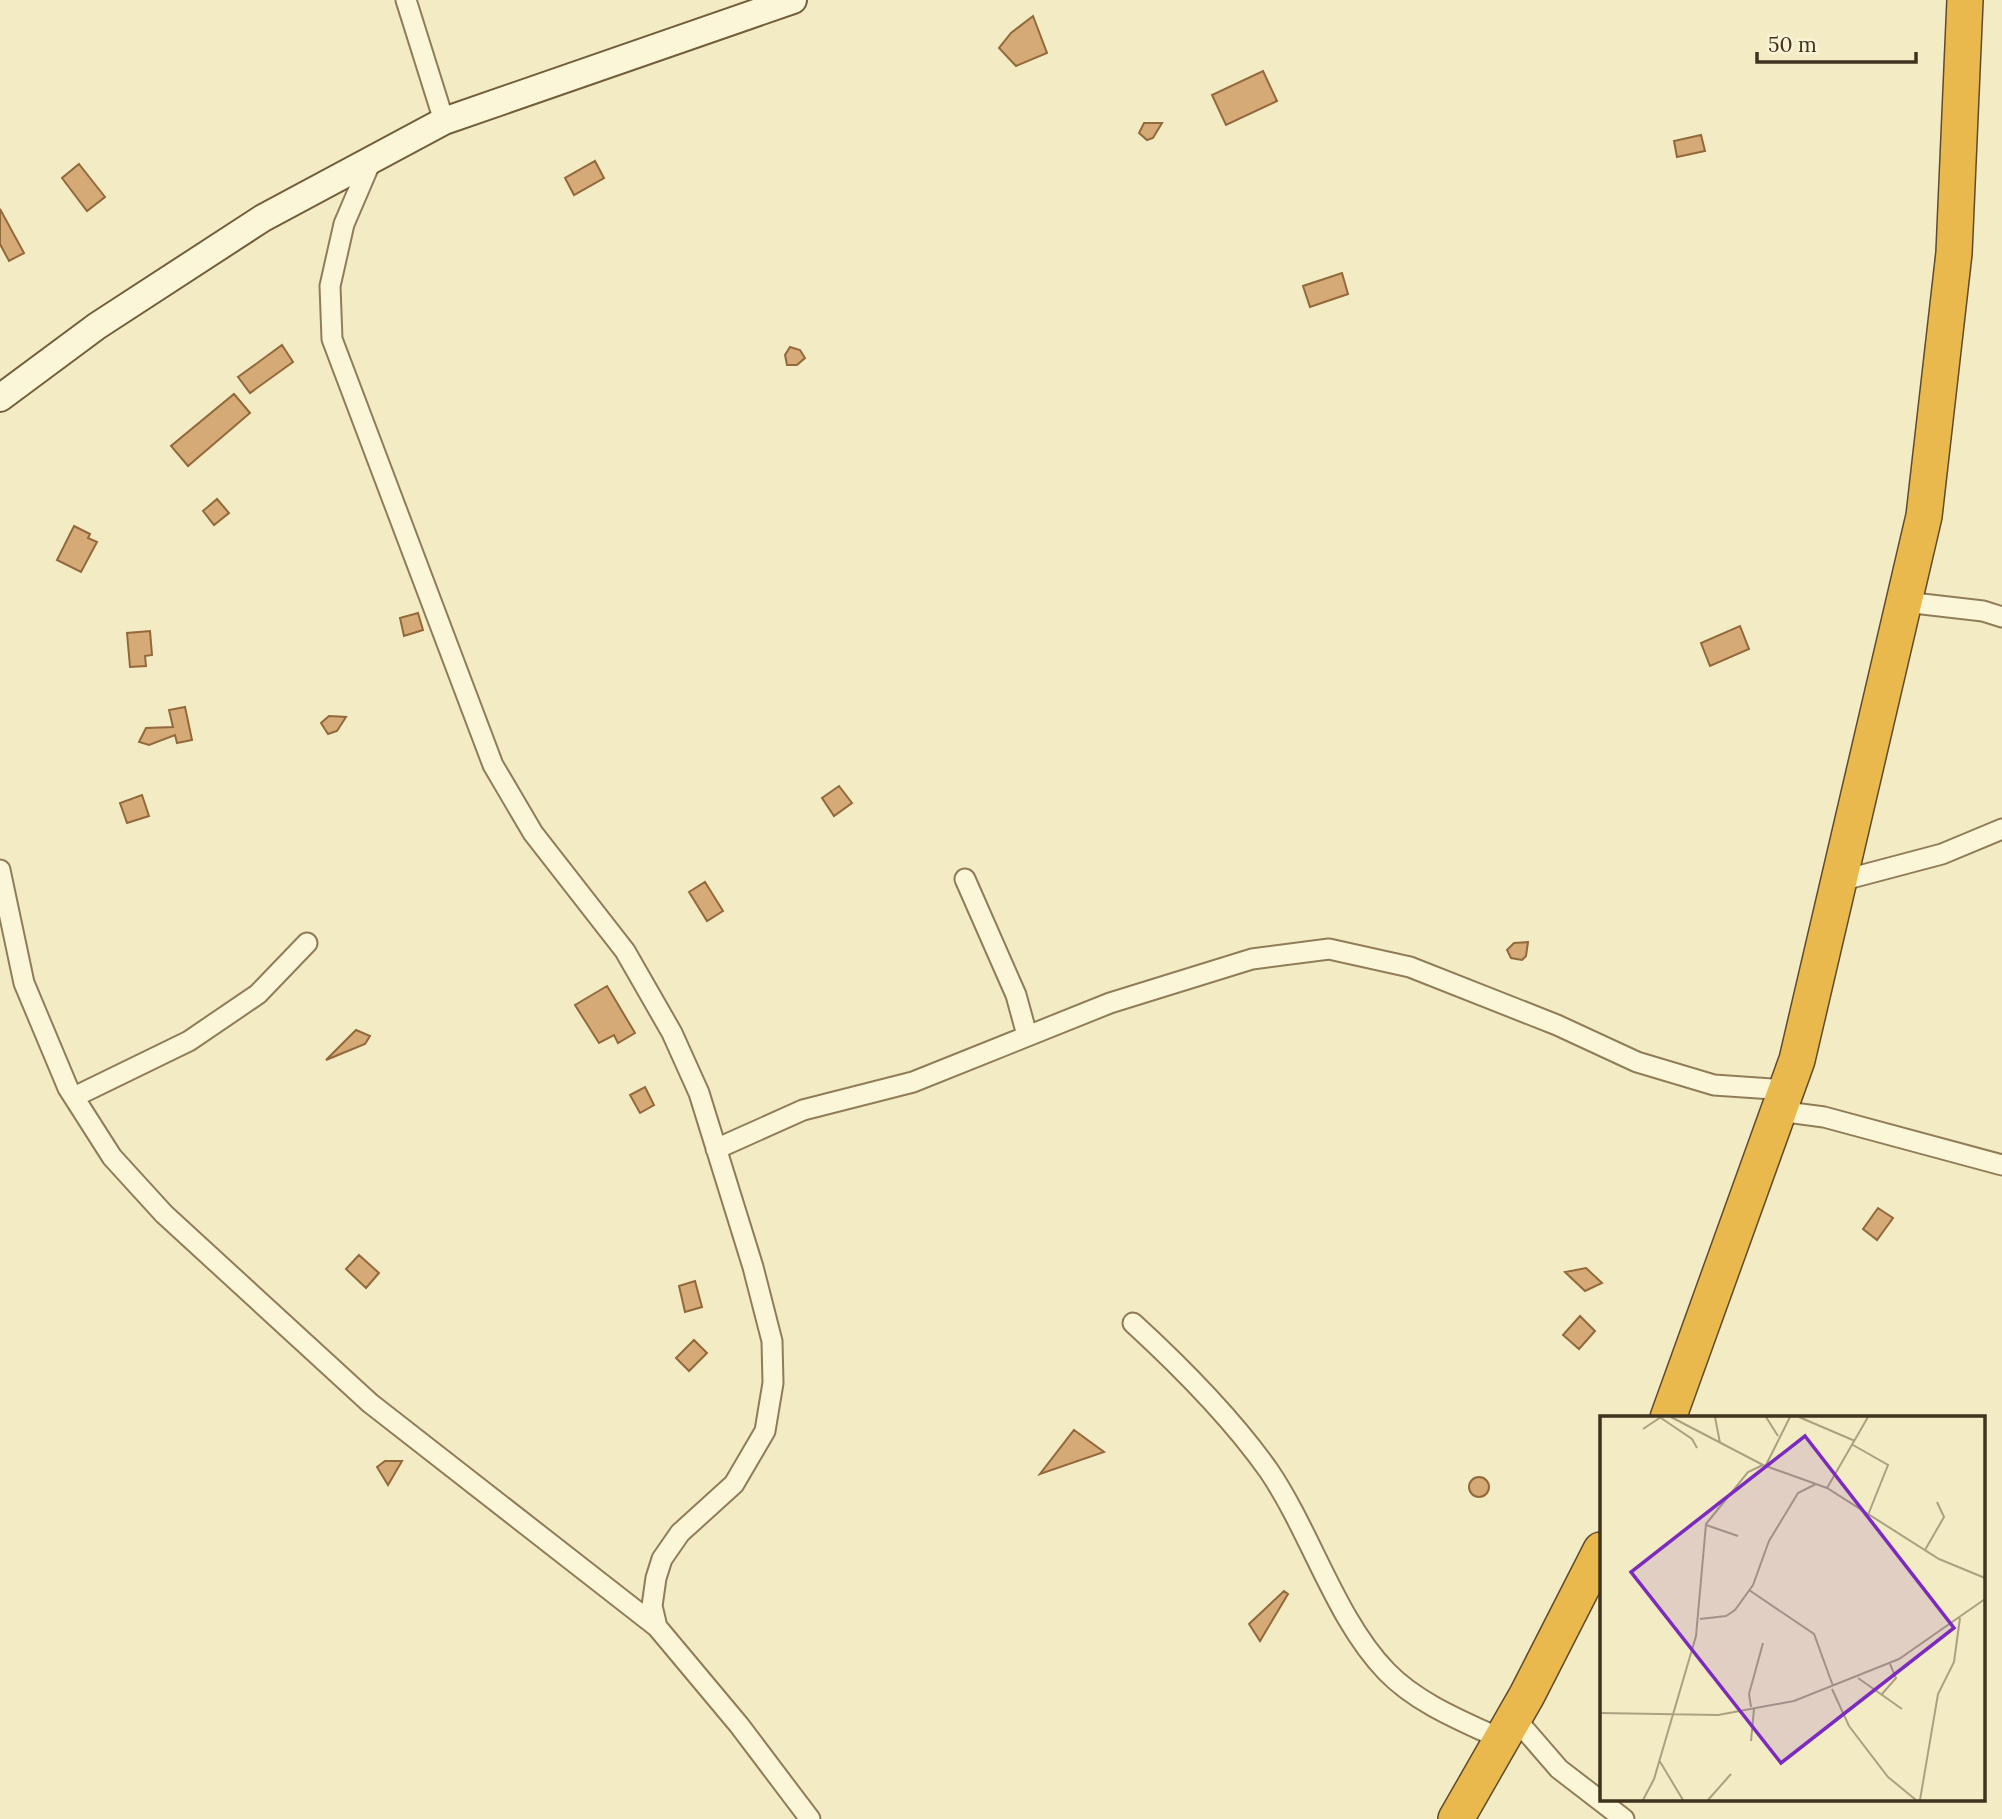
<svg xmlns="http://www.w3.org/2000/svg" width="2002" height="1819" font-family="Lora,serif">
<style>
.building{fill:#d5aa76;stroke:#92693b;stroke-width:2}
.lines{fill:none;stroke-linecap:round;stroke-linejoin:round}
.street-casing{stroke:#907d58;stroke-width:23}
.secondary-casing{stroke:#725e3b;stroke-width:30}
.highway-casing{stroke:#5e4a2d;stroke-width:38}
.street{stroke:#fcf6d9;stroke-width:19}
.secondary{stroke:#fcf6d9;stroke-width:26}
.highway{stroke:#eab94d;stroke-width:35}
.inset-road{fill:none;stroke:#aba182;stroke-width:2}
.view{fill:#7b2cbf;fill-opacity:0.15;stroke:#7b2cbf;stroke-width:3.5}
.inset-edge{fill:none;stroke:#3f321e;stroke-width:3.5}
</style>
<rect width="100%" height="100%" fill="#f3ebc4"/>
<path class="building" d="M 1033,16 L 1047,53 L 1016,66 L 999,48 L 1011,33 Z
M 1263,71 L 1277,101 L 1226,125 L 1212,95 Z
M 1144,123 L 1162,123 L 1153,138 L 1147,140 L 1139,133 Z
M 1701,135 L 1705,151 L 1677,157 L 1674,141 Z
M 595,161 L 604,178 L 574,195 L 565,178 Z
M 79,164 L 105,197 L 87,211 L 62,178 Z
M 0,209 L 24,253 L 9,261 L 0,244 Z
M 1342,273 L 1348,294 L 1310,307 L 1303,286 Z
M 282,345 L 293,362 L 250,393 L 238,377 Z
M 790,347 L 800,350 L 805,358 L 797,365 L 787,365 L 785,355 Z
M 234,394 L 250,413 L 188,466 L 171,446 Z
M 217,499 L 229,513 L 214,525 L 203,511 Z
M 74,526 L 90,534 L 88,538 L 97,542 L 81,572 L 57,560 Z
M 418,613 L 423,630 L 404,636 L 400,618 Z
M 1740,626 L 1749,649 L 1710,666 L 1701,643 Z
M 150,631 L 152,655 L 145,656 L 146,666 L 130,667 L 127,633 Z
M 185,707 L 192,740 L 177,743 L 175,735 L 149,745 L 139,742 L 146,728 L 173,727 L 169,710 Z
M 329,716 L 346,717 L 337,731 L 328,734 L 321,723 Z
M 839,786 L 852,803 L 834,816 L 822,798 Z
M 142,795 L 149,816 L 127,823 L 120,803 Z
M 705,882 L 723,911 L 707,921 L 689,892 Z
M 1528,942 L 1526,956 L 1522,960 L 1511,958 L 1507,950 L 1514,943 Z
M 607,986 L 635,1033 L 618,1043 L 614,1035 L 599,1043 L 575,1005 Z
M 356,1030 L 370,1036 L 365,1044 L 326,1060 Z
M 645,1087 L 654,1105 L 640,1113 L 630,1095 Z
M 1878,1208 L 1893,1218 L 1877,1240 L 1863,1229 Z
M 359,1255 L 379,1273 L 366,1288 L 346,1269 Z
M 1586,1268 L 1602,1283 L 1585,1291 L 1565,1272 Z
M 695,1281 L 702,1307 L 685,1312 L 679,1286 Z
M 1580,1316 L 1595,1331 L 1579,1349 L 1563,1335 Z
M 694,1340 L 707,1353 L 689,1371 L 676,1358 Z
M 1074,1430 L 1104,1452 L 1040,1474 Z
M 385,1461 L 402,1461 L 388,1485 L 377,1467 Z
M1469 1487a10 10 0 1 1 20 0a10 10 0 1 1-20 0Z
M 1284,1591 L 1288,1594 L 1260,1641 L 1249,1624 Z"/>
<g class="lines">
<g class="street-casing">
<path id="street" d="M 406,0 L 444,121
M 371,161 L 344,224 L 330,286 L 332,339 L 493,765 L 533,833 L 625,951 L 672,1033 L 699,1093 L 753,1267 L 772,1341 L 773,1383 L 765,1431 L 734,1484 L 680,1533 L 662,1559 L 656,1578 L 652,1606 L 657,1627
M 1905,602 L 1983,611 L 2002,617
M 0,870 L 24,983 L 68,1088 L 112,1157 L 164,1214 L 370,1403 L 657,1627 L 739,1725 L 810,1819
M 965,879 L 1016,995 L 1027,1035
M 1840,881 L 1942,854 L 2002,829
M 74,1097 L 189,1041 L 258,994 L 307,943
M 1778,1111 L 1824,1117 L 2002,1165
M 716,1149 L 803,1110 L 913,1082 L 1110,1003 L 1252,959 L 1329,949 L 1410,967 L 1557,1025 L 1637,1062 L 1714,1085 L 1786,1090
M 1133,1323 C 1182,1368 1231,1417 1269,1471 C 1311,1533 1336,1620 1387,1672 C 1417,1703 1462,1721 1501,1739
M 1514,1717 L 1559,1769 L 1624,1819"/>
</g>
<g class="secondary-casing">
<path id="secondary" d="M 0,398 L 97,326 L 263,218 L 444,121 L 793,0"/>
</g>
<g class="highway-casing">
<path id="highway" d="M 1668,1418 L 1797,1060 L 1924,516 L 1954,253 L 1965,0
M 1456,1819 L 1527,1695 L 1601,1550"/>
</g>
<use href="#street" class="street"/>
<use href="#secondary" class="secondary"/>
<use href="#highway" class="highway"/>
</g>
<g transform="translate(1600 1416)">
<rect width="385" height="385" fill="#f3ebc4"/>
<path class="inset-road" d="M 71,1 L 163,49 L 227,72 L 339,143 L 385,162M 115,1 L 120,27M 166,1 L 178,20M 199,1 L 255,25M 61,2 L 92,23 L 97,32M 43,13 L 61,1M 253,29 L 288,49 L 268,99M 166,49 L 190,1M 227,72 L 268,1M 106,109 L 138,120M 325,134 L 344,101 L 337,86M 149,174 L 214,218 L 233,270M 100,203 L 126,200 L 135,194 L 153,169 L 169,125 L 198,77 L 216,68M 258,262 L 302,293M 232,273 L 249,310 L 288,361 L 316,384M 282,278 L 296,262 L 290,248M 151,291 L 149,278 L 163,227M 0,297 L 118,299 L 194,285 L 299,243 L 385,183M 151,325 L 154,293M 59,344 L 83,384M 43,384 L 54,363 L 96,220 L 106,108 L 148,56 L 163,49M 108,384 L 131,358M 320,384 L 338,278 L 354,246 L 360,202"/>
<path class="view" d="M 205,20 L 354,212 L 181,347 L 31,156 Z"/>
<rect width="385" height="385" class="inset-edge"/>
</g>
<path d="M1757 52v10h159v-10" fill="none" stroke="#3f321e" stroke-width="3.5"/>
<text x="1768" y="52" font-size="21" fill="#3f321e" stroke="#f9f3d5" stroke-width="5" paint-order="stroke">50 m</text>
</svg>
